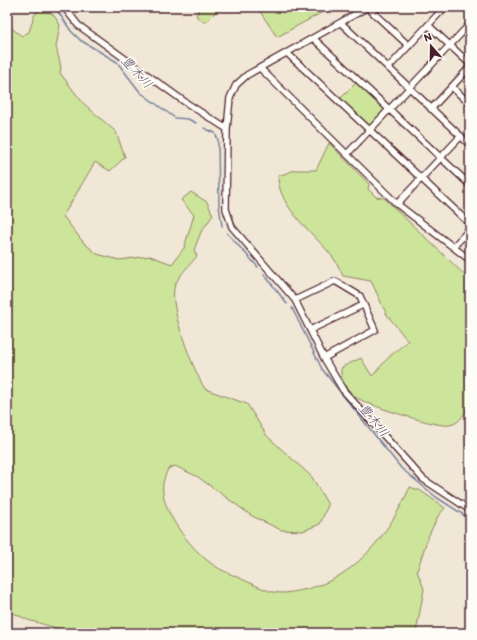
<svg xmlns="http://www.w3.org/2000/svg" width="477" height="640" font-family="Itim,'Klee One',sans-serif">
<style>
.green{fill:#cde59a;stroke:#8c8262}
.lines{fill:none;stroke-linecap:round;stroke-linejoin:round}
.stream{stroke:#75809f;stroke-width:1.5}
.street-casing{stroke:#4a1f2b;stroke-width:8}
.street{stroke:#fdfcf7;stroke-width:5.5}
.labels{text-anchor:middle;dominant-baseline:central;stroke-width:3;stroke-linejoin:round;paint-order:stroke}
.water-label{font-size:13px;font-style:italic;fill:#605065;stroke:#fdfcf7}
</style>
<rect width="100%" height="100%" fill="#f1e7d6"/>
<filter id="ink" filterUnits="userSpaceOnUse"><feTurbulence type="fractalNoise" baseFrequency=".025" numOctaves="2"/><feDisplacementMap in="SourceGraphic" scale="8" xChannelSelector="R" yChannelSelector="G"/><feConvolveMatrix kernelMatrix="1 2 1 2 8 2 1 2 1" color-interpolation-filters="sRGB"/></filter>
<g filter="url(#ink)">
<path class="green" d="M 40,7 C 50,8 55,17 60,25 L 56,47 L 61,67 L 60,73 L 83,103 L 116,132 L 125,157 L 110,171 L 95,162 L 63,216 L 83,242 L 97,254 L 119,260 L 150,256 L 172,264 L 184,248 L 194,215 L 181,200 L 191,192 L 207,202 L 213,215 L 201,232 L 194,250 L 197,256 C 190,265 180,274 175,285 C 167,304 194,372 205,389 L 247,404 L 267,436 L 312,477 L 328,505 L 320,524 L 303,531 L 281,530 L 252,516 L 198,477 L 175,466 L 168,469 C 166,473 164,479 163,483 C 159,510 191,549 212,564 C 221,571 234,575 244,580 C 255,585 269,593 282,593 C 286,593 292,592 297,591 C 352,583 388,536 410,487 L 421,491 L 445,508 L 438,516 L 428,537 L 417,571 L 424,589 L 416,633 L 74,633 L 28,620 L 7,610 L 7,25 L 22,36 L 29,32 L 34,16 Z
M 200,7 L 221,7 L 205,23 L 196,16 Z
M 257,7 L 332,7 L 277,37 Z
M 356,83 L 385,110 L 369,127 L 340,99 Z
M 329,143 L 369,184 L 368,189 L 376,197 L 384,198 L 470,280 L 470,403 C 465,412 461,423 450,425 C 439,428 371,406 359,399 C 350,395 337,376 342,367 L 361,358 L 372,376 L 390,356 L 408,341 L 387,315 L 371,281 L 343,276 C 340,270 338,264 334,259 C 317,235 278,209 278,176 L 295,170 L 316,170 Z"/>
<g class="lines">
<path class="stream" d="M 55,7 L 71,31 L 80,40 L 117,62 L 140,92 L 175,118 L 188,119 L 196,123
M 204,128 L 215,133 L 218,140 L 219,206 L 222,226
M 227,233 L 258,267
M 264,274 L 287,304
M 292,308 L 322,369 L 401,468 L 436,497 L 470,519"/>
<g class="street-casing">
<path id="street" d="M 64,7 L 78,25 L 185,102 L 227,129
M 367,7 L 409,46
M 368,7 L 247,75 L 236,85 L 230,98 L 227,129 L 226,209 L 232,227 L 295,300 L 324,358 L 343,390 L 423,479 L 470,510
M 341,23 L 470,145
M 428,25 L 470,64
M 313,38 L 470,185
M 287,53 L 470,224
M 260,68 L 397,204 L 470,260
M 388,68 L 445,7
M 452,87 L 470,104
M 431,109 L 470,67
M 347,154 L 470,24
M 397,204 L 461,136
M 453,247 L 470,229
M 295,300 L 335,281 L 360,296 L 375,330 L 324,358
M 310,330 L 363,305"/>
</g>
<use href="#street" class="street"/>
</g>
</g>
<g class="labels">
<g class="water-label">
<text transform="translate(137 72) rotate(48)">豊木川</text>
<text transform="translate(374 420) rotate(51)">豊木川</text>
</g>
</g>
<rect width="477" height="640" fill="none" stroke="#fdfcf7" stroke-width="24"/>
<rect x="12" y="12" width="453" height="616" fill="none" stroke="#4a1f2b" stroke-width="1.5" filter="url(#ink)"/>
<g transform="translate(431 46) rotate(340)" stroke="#fdfcf7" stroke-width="3" paint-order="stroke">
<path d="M0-3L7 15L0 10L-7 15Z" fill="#4a1f2b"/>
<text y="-6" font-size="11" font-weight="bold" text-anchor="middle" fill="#4a1f2b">N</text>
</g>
</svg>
